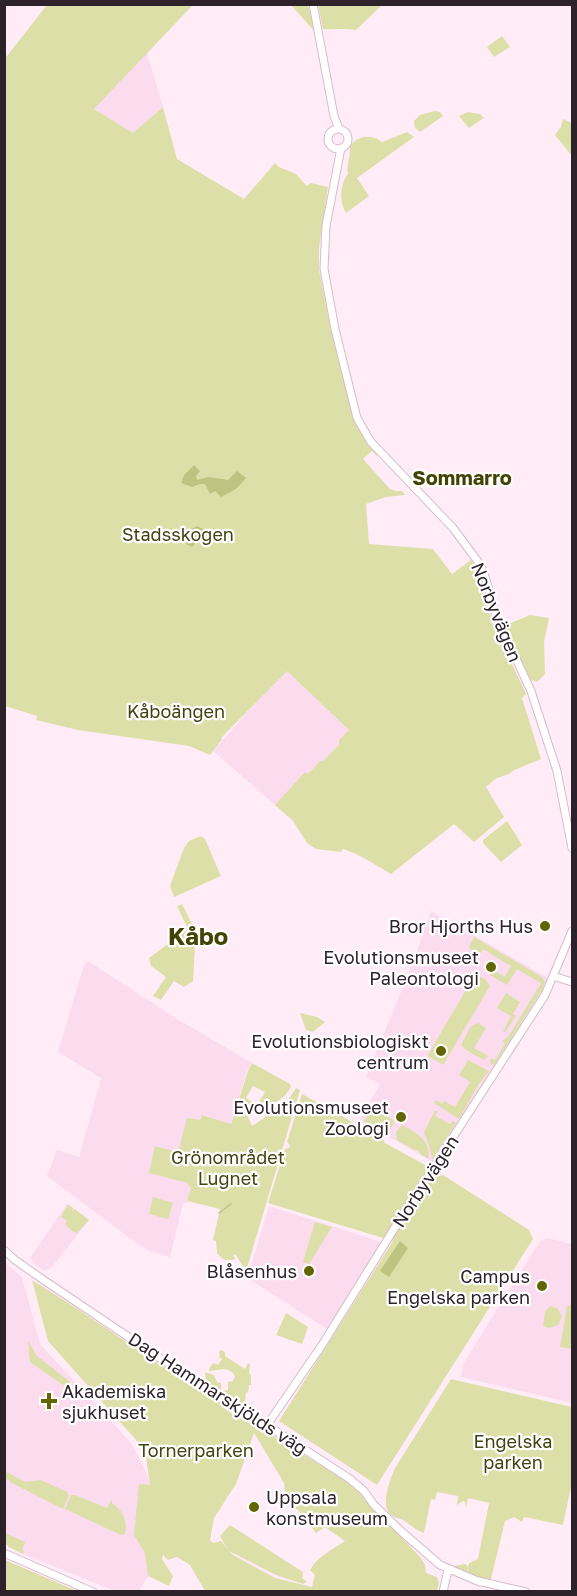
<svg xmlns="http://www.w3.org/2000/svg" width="577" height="1596" font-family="'Golos Text',sans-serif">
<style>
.built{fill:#fbdbee}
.green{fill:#dce0a8;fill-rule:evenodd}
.water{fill:#bfc381}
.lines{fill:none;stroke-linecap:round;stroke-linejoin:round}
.stream{stroke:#bfc381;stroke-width:1.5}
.tertiary-casing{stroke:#d8bacc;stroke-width:9}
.tertiary{stroke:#fff;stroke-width:7}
.poi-dot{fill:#636500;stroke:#fff;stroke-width:2}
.labels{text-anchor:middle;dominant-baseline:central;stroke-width:4.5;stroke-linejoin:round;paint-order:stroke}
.park-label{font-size:18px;fill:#414310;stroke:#fff}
.street-label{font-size:18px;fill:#2d2229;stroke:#fff}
.poi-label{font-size:18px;fill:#2d2229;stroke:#fff;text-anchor:end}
.neighbourhood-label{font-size:20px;font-weight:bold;fill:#434403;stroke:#fff}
.district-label{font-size:24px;font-weight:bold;fill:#434403;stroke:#fff}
</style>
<rect width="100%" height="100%" fill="#ffecf7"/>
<path class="built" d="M 147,53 L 163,107 L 133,133 L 94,109 Z
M 286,669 L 349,730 L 339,745 L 281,810 L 213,751 Z
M 431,911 L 548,978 L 542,993 L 487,1079 L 435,1160 L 431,1161 L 360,1120 L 380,1084 L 366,1077 L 414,960 Z
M 88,961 L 174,1017 L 252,1063 L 247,1071 L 231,1124 L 203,1115 L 178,1153 L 156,1146 L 150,1173 L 187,1183 L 191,1188 L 187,1203 L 183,1203 L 170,1257 L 149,1251 L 139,1245 L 47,1176 L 57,1150 L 79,1157 L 101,1078 L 58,1052 L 84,965 Z
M 67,1204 L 89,1220 L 52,1267 L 45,1271 L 31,1262 L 33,1260 L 30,1258 Z
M 269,1206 L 384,1243 L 330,1331 L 249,1279 L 252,1263 Z
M 548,1238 L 572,1244 L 572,1403 L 461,1377 L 463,1364 L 540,1241 Z
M 4,1262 L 22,1277 L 40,1344 L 131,1443 L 144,1468 L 151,1486 L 148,1576 L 139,1591 L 115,1591 L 26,1555 L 9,1547 L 5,1543 Z"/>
<path class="green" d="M 47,5 L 193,5 L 94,109 L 133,133 L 163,107 L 177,159 L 244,199 L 275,163 L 279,167 L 296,174 L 307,186 L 311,183 L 328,187 L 319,248 L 319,270 L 331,330 L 354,416 L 359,428 L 378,454 L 377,456 L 372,451 L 363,459 L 390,489 L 396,491 L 402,491 L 405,495 L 386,497 L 366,504 L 369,544 L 433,549 L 452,574 L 471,560 C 483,581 484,595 491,617 C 500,644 515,668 526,694 L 522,698 L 541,759 L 514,770 L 509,774 L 497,778 L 486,787 L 504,817 L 474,842 L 454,824 L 391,874 C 377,866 358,853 343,849 L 341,852 L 316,849 L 307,843 L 293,821 L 275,805 L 305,772 L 308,774 L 320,761 L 323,761 L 339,745 L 339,740 L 349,730 L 287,671 L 221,738 L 222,739 L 210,755 L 189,746 L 78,730 L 36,720 L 37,716 L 5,706 L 5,56 L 7,56 Z
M 291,5 L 308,5 L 315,32 Z
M 318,5 L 318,4 L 382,5 L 356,30 C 345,28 334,30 323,29 Z
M 502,36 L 510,47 L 494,57 L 487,47 Z
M 435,111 L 440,112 L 443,116 L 420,132 L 415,128 L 414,121 L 420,115 Z
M 468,112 L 480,114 L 484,118 L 469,128 L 459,116 Z
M 563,119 L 572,123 L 572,156 L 555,135 L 561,127 Z
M 407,132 L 414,137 L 357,178 L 369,196 L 346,213 C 339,202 340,184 348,174 C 346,165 351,156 350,146 C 358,135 372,134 382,142 Z
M 530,615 L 549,618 L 544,642 L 545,674 L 537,682 L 531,680 L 504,626 Z
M 507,821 L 522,845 L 501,862 L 483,843 L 483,840 Z
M 201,836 L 205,839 L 221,876 L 174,897 L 170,886 L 184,848 L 189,841 Z
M 182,904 L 193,926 L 196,926 L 193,981 L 184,987 L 174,981 L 161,1000 L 153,996 L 166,977 L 151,966 L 149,958 L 188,929 L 177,906 Z
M 474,937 L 542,977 L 545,982 L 542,990 L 494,1065 L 491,1064 L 490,1060 L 491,1058 L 495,1060 L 505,1043 L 502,1041 L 508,1037 L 541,983 L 517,969 L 507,985 L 490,975 L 492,969 L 505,977 L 511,966 L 483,949 L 479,955 L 470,949 L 469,947 Z
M 477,976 L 485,979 L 490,986 L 443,1065 L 428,1056 L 429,1053 L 473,978 Z
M 506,993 L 520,1002 L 513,1014 L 516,1016 L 505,1032 L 503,1032 L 511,1016 L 497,1008 Z
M 300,1013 L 317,1017 L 325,1022 L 313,1032 L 306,1030 Z
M 478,1023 L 486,1028 L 474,1048 L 488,1056 L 484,1060 L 466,1050 L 461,1045 L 471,1026 Z
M 468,1060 L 489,1071 L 479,1084 L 459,1119 L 434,1103 L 436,1100 L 442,1104 L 444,1101 L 455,1107 L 470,1082 L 459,1075 Z
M 252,1063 L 290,1084 L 291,1087 C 284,1099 274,1107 259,1102 L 265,1092 L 253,1086 L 246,1098 L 254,1103 L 245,1110 L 252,1126 L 264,1118 L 271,1109 L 286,1103 L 296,1088 L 300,1090 L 246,1271 L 236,1255 L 233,1254 L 235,1259 C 228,1262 222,1260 217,1253 L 216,1241 L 213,1240 L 220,1209 L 187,1201 L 191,1188 L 187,1183 L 149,1173 L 155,1146 L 178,1152 L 187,1118 L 200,1120 L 202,1115 L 231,1124 L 248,1071 Z
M 302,1094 L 329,1109 L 329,1112 L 335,1112 L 383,1140 L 385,1143 L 425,1165 L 425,1171 L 433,1177 L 443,1175 L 529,1230 L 533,1239 L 377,1485 L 279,1421 L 393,1241 L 268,1203 L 285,1149 L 289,1148 L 290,1145 L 287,1142 Z
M 373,1107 L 393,1120 L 394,1123 L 390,1129 L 380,1131 L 364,1121 Z
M 435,1111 L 438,1111 L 435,1116 L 450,1124 L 453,1121 L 456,1123 L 432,1160 L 431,1152 L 424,1132 Z
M 402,1125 C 415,1132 432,1141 428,1158 L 421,1155 L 418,1150 L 414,1150 L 397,1140 L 396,1132 Z
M 153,1197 L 173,1203 L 168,1219 L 149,1214 Z
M 68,1204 L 73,1208 L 72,1210 L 73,1211 L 75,1209 L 89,1220 L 77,1233 L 72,1231 L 65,1224 L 67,1221 L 61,1217 Z
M 315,1222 L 332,1227 L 309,1264 L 303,1262 Z
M 32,1280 C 96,1319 156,1365 221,1402 L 223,1407 L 231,1413 L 272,1435 L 351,1484 L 420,1557 L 425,1565 L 426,1573 L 437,1577 L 439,1584 L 437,1591 L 205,1591 L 190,1565 L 177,1557 L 168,1560 L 163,1555 L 162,1559 L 173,1576 L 169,1586 L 148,1576 L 145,1553 L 134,1535 L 139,1484 L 150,1485 L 145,1450 L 48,1341 ZM 254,1433 L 284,1483 L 285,1492 L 283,1498 L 299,1511 L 316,1533 L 325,1527 L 345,1541 C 332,1550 318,1556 310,1570 L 315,1575 L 312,1587 L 275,1578 L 233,1555 L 229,1551 L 276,1575 L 303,1584 L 307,1582 L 302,1578 L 303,1572 L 230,1525 L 220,1536 L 228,1550 L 221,1541 L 213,1543 L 210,1540 L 214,1518 L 236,1484 Z
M 567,1305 L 572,1306 L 572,1349 L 560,1347 Z
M 551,1306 L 558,1309 L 562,1316 L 558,1325 L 549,1328 L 543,1326 L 545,1311 Z
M 286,1313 L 308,1327 L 302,1344 L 276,1335 Z
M 28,1341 L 37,1356 L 70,1382 L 69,1386 L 66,1387 L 30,1362 Z
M 221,1350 L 225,1352 L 225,1356 L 245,1369 L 248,1363 L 250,1364 L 249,1373 L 251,1375 L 251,1385 L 249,1385 L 248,1393 L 246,1392 L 245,1401 L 248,1403 L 248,1407 L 206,1382 L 205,1372 L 214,1375 L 217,1382 L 221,1383 L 221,1391 L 228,1390 L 228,1382 L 233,1381 L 235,1376 C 229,1366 219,1370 210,1371 L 209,1369 L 213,1363 L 218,1365 L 222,1359 L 219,1357 L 220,1354 L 219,1352 Z
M 451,1379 L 572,1407 L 572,1482 L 563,1525 L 524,1517 L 522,1522 L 514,1517 L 505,1521 L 490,1583 L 468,1577 L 468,1569 L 466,1572 L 453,1566 L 466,1564 L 468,1567 L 469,1563 L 478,1559 L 489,1503 L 468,1498 L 466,1507 L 465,1502 L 463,1501 L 457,1505 L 458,1496 L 437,1492 L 435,1500 L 431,1499 L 424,1533 C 415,1530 411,1525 403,1520 C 399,1518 394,1518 390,1514 C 380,1504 390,1480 395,1468 Z
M 5,1471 L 25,1482 L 41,1480 L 67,1492 L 69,1495 L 63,1509 L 10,1482 L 10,1480 L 5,1479 Z
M 71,1495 L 75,1495 L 107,1508 L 112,1499 L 112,1503 C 123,1510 128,1522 125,1534 L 121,1535 L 65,1509 Z
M 5,1533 L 25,1542 L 22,1550 L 24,1551 L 23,1554 L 9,1547 L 5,1543 Z
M 4,1560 L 5,1560 L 77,1591 L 5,1591 Z"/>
<path class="water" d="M 194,465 L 200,471 L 196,476 L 197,480 L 208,477 L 228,480 L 237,471 L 246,478 L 236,489 L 221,497 L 215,491 L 210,494 L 205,484 L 200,484 L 192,487 L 181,483 L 184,475 Z
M 197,526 L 207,531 L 192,547 L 186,544 L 186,539 L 183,534 Z
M 400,1241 L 408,1248 L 389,1277 L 380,1271 Z"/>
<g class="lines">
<path class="stream" d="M 219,1213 L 231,1204"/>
<g class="tertiary-casing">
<path id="tertiary" d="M 313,4 L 334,116 L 339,129
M328 139a10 10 0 1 1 20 0a10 10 0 1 1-20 0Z
M 341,148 L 326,226 L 324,269 L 335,329 L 357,418 L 371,442 L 453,528 L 479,563 L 484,573 L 497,618 L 531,691 L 557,771 L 572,848
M 553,976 L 572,982
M 4,1250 L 15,1260 L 45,1281 L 218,1397 L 267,1425 L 350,1479 L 364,1491 L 374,1505 L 402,1532 L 440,1565 L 480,1582
M 267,1425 L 322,1345 L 402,1216 L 545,995 L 572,931
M 4,1553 L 93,1592
M 478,1581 L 526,1592
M 443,1592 L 448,1570"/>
</g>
<use href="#tertiary" class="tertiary"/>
</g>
<g class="poi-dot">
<circle cx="545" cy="926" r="6"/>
<circle cx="491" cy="967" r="6"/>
<circle cx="441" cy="1051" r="6"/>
<circle cx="401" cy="1117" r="6"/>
<circle cx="309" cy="1271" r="6"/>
<circle cx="542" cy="1286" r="6"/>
<path d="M46 1392h6v6h6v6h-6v6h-6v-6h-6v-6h6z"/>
<circle cx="254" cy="1507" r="6"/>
</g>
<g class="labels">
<g class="park-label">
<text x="178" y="534">Stadsskogen</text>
<text x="176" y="711">Kåboängen</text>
<text x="228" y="1157">Grönområdet<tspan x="228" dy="21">Lugnet</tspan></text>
<text x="513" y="1441">Engelska<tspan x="513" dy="21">parken</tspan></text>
<text x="196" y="1450">Tornerparken</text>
</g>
<g class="street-label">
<text transform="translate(497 612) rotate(68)">Norbyvägen</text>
<text transform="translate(425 1181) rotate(-57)">Norbyvägen</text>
<text transform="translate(218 1393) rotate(33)">Dag Hammarskjölds väg</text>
</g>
<g class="poi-label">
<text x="533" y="926">Bror Hjorths Hus</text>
<text x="479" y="957">Evolutionsmuseet<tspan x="479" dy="21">Paleontologi</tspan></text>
<text x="429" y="1041">Evolutionsbiologiskt<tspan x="429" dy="21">centrum</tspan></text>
<text x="389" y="1107">Evolutionsmuseet<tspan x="389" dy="21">Zoologi</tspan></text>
<text x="297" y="1271">Blåsenhus</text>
<text x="530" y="1276">Campus<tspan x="530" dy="21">Engelska parken</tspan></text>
<text x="62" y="1391" text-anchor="start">Akademiska<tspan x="62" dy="21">sjukhuset</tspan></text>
<text x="266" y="1497" text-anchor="start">Uppsala<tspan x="266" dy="21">konstmuseum</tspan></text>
</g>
<g class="neighbourhood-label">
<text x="462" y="477">Sommarro</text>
</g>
<g class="district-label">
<text x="198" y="935">Kåbo</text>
</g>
</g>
<rect width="577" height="1596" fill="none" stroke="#2d2229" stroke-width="12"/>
</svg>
